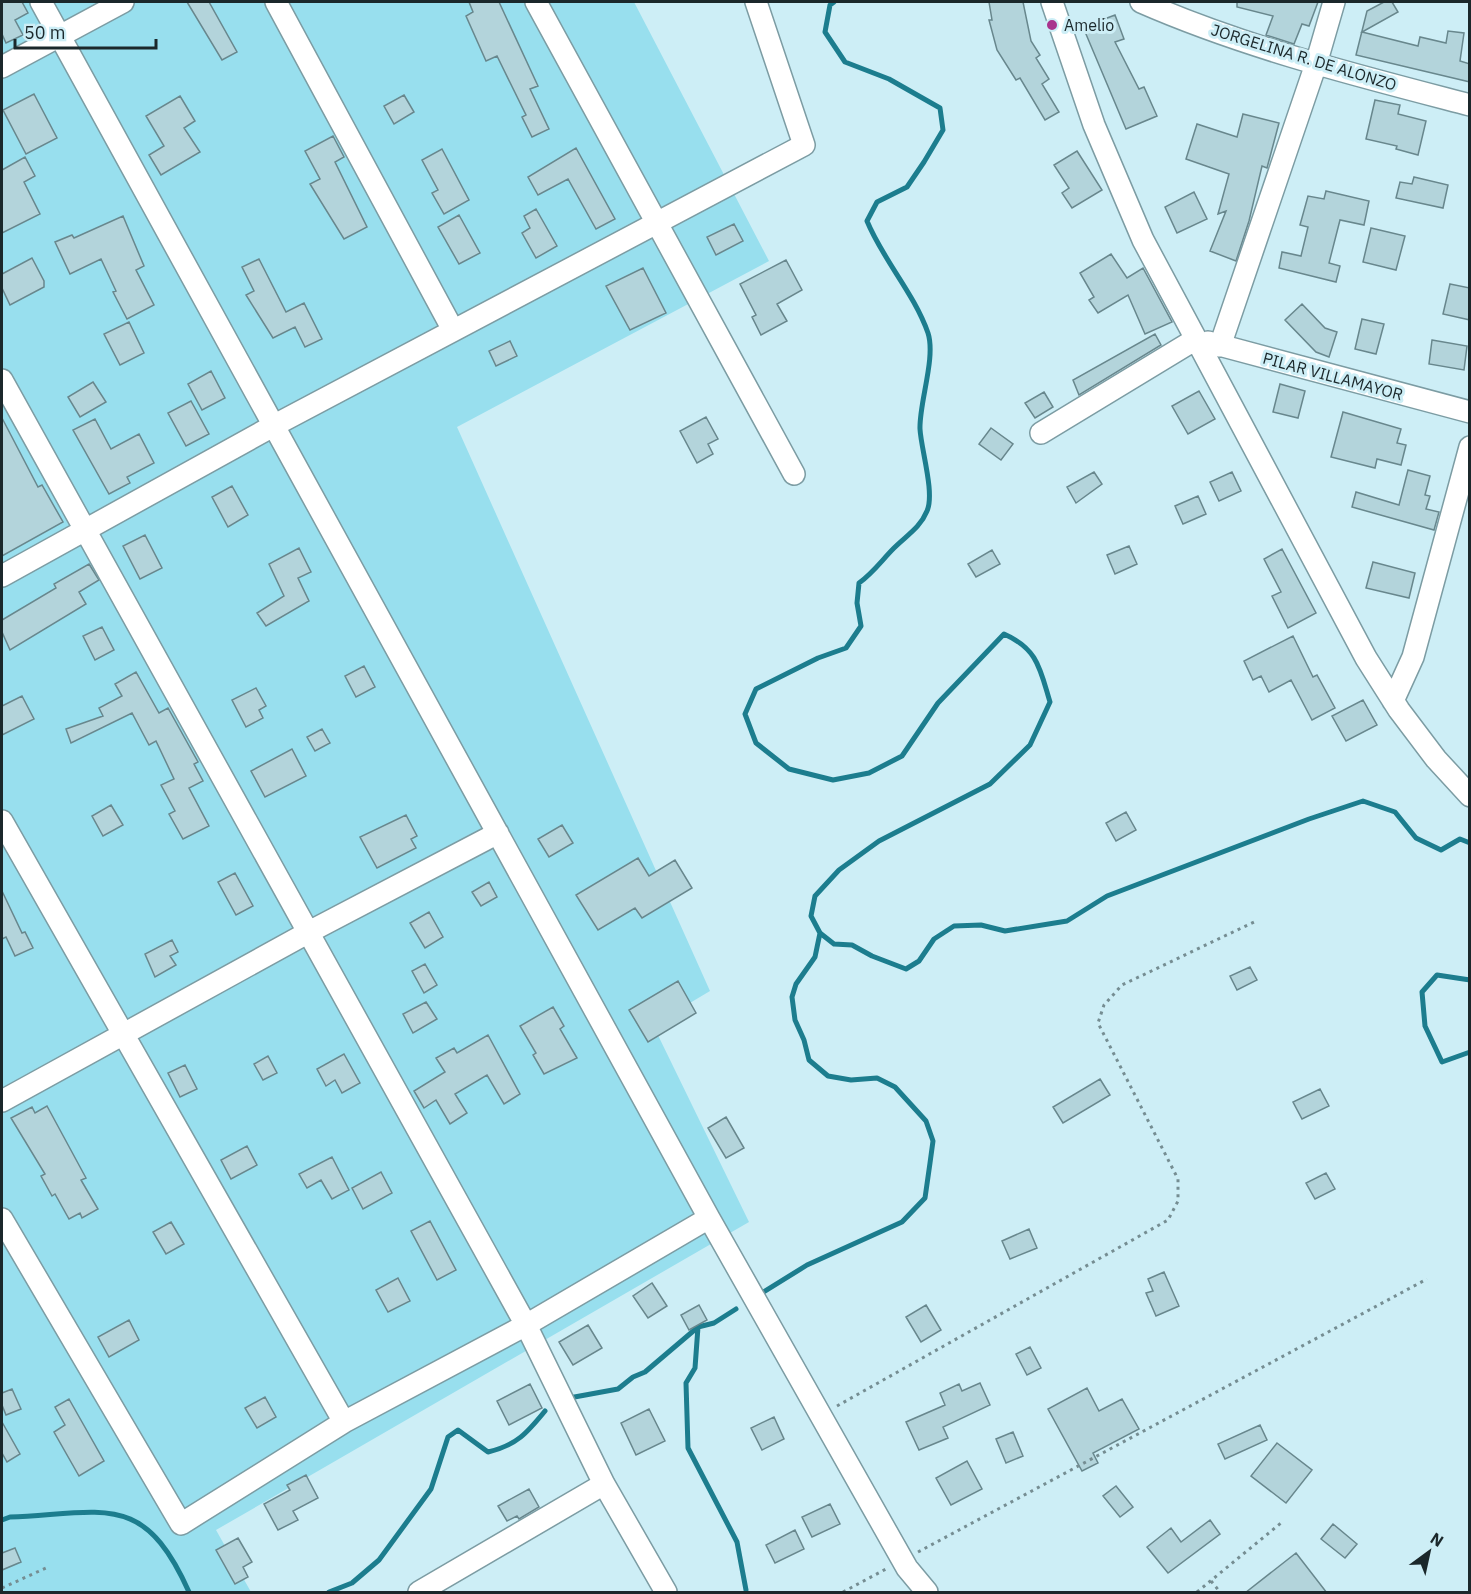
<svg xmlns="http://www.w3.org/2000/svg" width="1471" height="1594" font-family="'IBM Plex Sans',sans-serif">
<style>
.green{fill:#98dfee}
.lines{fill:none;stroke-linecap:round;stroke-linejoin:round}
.stream{stroke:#1c7d8e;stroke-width:5}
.building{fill:#b3d4db;stroke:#68878d;stroke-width:1.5}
.minor-casing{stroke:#7c9ca3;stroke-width:24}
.path{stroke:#758d92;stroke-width:3;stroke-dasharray:3 4.5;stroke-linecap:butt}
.minor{stroke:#fff;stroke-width:21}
.poi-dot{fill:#a9348d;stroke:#cdeef6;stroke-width:2}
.labels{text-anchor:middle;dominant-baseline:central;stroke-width:6;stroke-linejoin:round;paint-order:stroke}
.poi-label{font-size:16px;fill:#1b282b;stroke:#cdeef6;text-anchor:start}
.street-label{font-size:16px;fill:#1b282b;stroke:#cdeef6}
</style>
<rect width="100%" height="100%" fill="#cdeef6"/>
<path class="green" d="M 2,2 L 634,2 L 769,261 L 457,427 L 710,991 L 653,1025 L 749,1222 L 216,1530 L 251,1592 L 2,1592 Z"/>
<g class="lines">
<path class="stream" d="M 834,2 L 830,5 L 825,32 L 845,62 L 889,79 L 940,108 L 943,130 L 924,162 L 907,187 L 877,202 L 867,221 C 883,260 914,293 928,333 C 936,358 919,403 920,429 C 921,449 935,493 927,511 C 920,528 907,535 894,548 C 882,560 873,573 859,583 L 857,603 L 861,626 L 846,648 L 818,658 L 756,689 L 745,714 L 756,743 L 789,769 L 833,780 L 869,773 L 902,756 L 938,703 L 1004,634 C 1038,649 1040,669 1050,702 L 1030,745 L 990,784 L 879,841 L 839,870 L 815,896 L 811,916 L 820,933 L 834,944 L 852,945 L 872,956 L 906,969 L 919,961 L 934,939 L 954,926 L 981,925 L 1005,931 L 1067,921 L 1107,896 L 1309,819 L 1363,801 L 1395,812 L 1416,838 L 1441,850 L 1460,839 L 1470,843
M 1470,980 L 1437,975 L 1422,992 L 1425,1026 L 1442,1062 L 1470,1052
M 762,1293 L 807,1265 L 902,1222 L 925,1198 L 930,1163 L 933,1141 L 926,1121 L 895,1087 L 877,1078 L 851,1080 L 828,1076 L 809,1060 L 804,1040 L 795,1020 L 792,997 L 796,984 L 815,957 L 820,933
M 698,1327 L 695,1368 L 686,1383 L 688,1448 L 737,1542 L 746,1590
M 569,1398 L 618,1389 L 633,1377 L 645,1372 L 698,1327 L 714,1323 L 736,1309
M 2,1520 L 10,1517 C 105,1513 144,1491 189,1592
M 329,1592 L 352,1583 L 379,1560 L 431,1489 L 448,1437 L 458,1430 L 488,1452 C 517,1445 527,1433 545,1411"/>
</g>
<path class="building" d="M 2,2 L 22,2 L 28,13 L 15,20 L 23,35 L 6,43 L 2,34 Z
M 187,2 L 209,2 L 237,52 L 222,60 Z
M 469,2 L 499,2 L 538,86 L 530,89 L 549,129 L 532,137 L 522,117 L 526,115 L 497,56 L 486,61 L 466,16 L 473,12 Z
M 989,2 L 1023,2 L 1031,41 L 1040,55 L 1036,58 L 1049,79 L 1042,84 L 1059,112 L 1045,120 L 1020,78 L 1016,80 L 997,50 L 989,20 L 992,20 Z
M 1237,2 L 1318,2 L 1309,26 L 1302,24 L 1294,44 L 1266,35 L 1273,16 L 1237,7 Z
M 1384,2 L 1392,2 L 1398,12 L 1362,32 L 1418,46 L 1420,37 L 1446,43 L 1448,31 L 1464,33 L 1460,61 L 1470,64 L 1470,82 L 1356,55 L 1367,11 Z
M 1115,15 L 1124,39 L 1115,42 L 1139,89 L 1144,87 L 1157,116 L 1126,129 L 1083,27 Z
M 34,94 L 57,138 L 26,154 L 3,110 Z
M 404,95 L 414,112 L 394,124 L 384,106 Z
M 180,96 L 195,121 L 184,128 L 200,152 L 161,175 L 149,155 L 164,146 L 146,116 Z
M 1375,100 L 1400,105 L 1398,114 L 1426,121 L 1418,155 L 1396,149 L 1397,146 L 1366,139 Z
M 1243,114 L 1279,123 L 1267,168 L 1262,166 L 1249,221 L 1236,261 L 1210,251 L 1226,211 L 1218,214 L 1229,174 L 1186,159 L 1197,124 L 1237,137 Z
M 333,136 L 344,157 L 335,162 L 367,227 L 344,239 L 310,184 L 320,179 L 305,151 Z
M 576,148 L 615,219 L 596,229 L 568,179 L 538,195 L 528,177 Z
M 442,149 L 469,200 L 444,214 L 432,193 L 438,190 L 422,160 Z
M 1077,151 L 1102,190 L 1072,208 L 1062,193 L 1069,188 L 1054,165 Z
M 25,157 L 35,176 L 24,182 L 40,214 L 2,233 L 2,170 Z
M 1414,177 L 1448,185 L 1443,208 L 1396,198 L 1400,182 L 1412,184 Z
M 1326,191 L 1369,201 L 1364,225 L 1340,220 L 1329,263 L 1340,266 L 1336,282 L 1279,268 L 1282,252 L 1301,256 L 1308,227 L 1300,225 L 1308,196 L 1324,199 Z
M 1194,192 L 1207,219 L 1177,233 L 1165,207 Z
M 536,209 L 557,246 L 536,258 L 522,233 L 530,228 L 524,216 Z
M 459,215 L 480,253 L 459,264 L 438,227 Z
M 123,216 L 144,266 L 136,270 L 154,305 L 127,319 L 113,292 L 116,291 L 101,259 L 70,274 L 55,242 L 72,235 L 74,238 Z
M 734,224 L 743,241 L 716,255 L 707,237 Z
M 1371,228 L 1405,236 L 1396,270 L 1363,262 Z
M 1111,254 L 1127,278 L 1143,268 L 1172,322 L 1145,334 L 1128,295 L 1098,313 L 1089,300 L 1094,297 L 1080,273 Z
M 32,258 L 44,281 L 44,287 L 10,305 L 2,288 L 2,274 Z
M 259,259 L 286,312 L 304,303 L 322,339 L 305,347 L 295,327 L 273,338 L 246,295 L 254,291 L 242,267 Z
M 786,260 L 802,290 L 777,304 L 787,321 L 761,335 L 752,317 L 756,315 L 740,284 Z
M 643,268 L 666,313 L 630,330 L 606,286 Z
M 1450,284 L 1470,288 L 1470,320 L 1443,314 Z
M 1302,304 L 1325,328 L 1337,332 L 1329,357 L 1316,352 L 1285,320 Z
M 1362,319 L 1384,324 L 1376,354 L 1355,349 Z
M 129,322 L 144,353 L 120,365 L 104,334 Z
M 1155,334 L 1161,345 L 1079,395 L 1073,380 Z
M 1432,340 L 1467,346 L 1464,370 L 1429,364 Z
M 510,341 L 517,356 L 496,366 L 489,351 Z
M 211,371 L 225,398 L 202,410 L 188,384 Z
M 93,382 L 106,402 L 80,417 L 68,397 Z
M 1280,384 L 1305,391 L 1298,418 L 1273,412 Z
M 1199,391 L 1215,419 L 1188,434 L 1172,406 Z
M 1044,392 L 1053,407 L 1035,418 L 1025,403 Z
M 191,401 L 209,434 L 186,446 L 168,413 Z
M 1343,412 L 1401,429 L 1397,443 L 1406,445 L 1401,465 L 1377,459 L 1375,468 L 1331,457 Z
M 706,417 L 718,439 L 708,444 L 713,454 L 697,463 L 680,431 Z
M 2,418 L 38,487 L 42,485 L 63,522 L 2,556 Z
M 95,419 L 111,449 L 139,434 L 154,463 L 127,477 L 130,483 L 109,494 L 73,430 Z
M 991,428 L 1013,444 L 1001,460 L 979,444 Z
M 1408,470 L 1430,476 L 1425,495 L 1430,496 L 1426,509 L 1439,512 L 1434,530 L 1352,507 L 1356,492 L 1399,505 Z
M 1094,472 L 1102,484 L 1076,503 L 1067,487 Z
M 1232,472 L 1241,491 L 1219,501 L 1210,482 Z
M 232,486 L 248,515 L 228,527 L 212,497 Z
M 1198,496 L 1206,514 L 1183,524 L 1175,506 Z
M 145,535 L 162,568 L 140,579 L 123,546 Z
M 1129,546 L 1137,564 L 1115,574 L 1107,555 Z
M 299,548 L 311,572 L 298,578 L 309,601 L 266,626 L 257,613 L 284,596 L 269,564 Z
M 1282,549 L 1316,613 L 1288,628 L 1272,596 L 1281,592 L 1264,559 Z
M 992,550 L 1000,564 L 976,577 L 968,564 Z
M 1373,562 L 1415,573 L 1409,598 L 1366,588 Z
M 89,564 L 99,580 L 79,592 L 86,604 L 10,650 L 2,632 L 2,620 L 56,588 L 54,584 Z
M 102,627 L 114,650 L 95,660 L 83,636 Z
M 1293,636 L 1313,677 L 1317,675 L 1335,708 L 1312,720 L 1291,680 L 1269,692 L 1261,676 L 1253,680 L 1244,661 Z
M 364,666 L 375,687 L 356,697 L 345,676 Z
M 136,672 L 159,713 L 168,708 L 198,762 L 194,764 L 203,781 L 189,788 L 209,826 L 183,839 L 169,814 L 175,811 L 161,785 L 174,779 L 156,741 L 149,745 L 132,713 L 71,743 L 66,729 L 103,716 L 99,708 L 122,696 L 115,684 Z
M 256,688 L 266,706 L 259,710 L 263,718 L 246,727 L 232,700 Z
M 22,696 L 34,719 L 2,735 L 2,706 Z
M 1363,700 L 1377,725 L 1346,741 L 1332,716 Z
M 322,729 L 330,743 L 315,751 L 307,737 Z
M 292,749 L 306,776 L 265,797 L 251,771 Z
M 111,805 L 123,825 L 103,836 L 92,816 Z
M 1126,812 L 1136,830 L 1116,841 L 1106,823 Z
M 406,815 L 417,836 L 411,839 L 416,848 L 377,868 L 360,837 Z
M 562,825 L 573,843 L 549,857 L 538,839 Z
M 638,858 L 649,876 L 675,860 L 692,888 L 642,918 L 635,908 L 598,930 L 576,895 Z
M 235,873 L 253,906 L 236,915 L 218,882 Z
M 489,882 L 497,897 L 481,906 L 472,892 Z
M 2,891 L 22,933 L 25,932 L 33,948 L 15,956 L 6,937 L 2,939 Z
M 429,912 L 443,937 L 425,948 L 410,923 Z
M 172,940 L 178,952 L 170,956 L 176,965 L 155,977 L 145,954 Z
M 425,964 L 437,985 L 424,993 L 412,971 Z
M 1250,967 L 1257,980 L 1237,990 L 1230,976 Z
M 678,981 L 696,1013 L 648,1042 L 629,1010 Z
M 426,1002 L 437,1019 L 413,1033 L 403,1014 Z
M 553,1007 L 564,1026 L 560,1029 L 577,1058 L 544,1074 L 533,1055 L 536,1053 L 520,1026 Z
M 488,1035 L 520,1094 L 504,1104 L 487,1075 L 455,1094 L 467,1113 L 450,1124 L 436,1100 L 424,1108 L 414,1091 L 445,1072 L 436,1058 L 454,1048 L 457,1053 Z
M 344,1054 L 360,1083 L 342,1093 L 335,1080 L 326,1086 L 317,1069 Z
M 268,1056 L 277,1073 L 263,1080 L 254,1064 Z
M 185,1065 L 197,1089 L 180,1097 L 168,1073 Z
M 1100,1079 L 1110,1095 L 1063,1123 L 1053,1107 Z
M 1320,1089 L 1329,1106 L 1302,1119 L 1293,1102 Z
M 47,1106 L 86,1178 L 81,1180 L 98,1209 L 82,1218 L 80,1213 L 69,1219 L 55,1194 L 52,1196 L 41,1176 L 45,1174 L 11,1118 L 32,1107 L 35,1113 Z
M 726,1117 L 744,1148 L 726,1158 L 708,1128 Z
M 247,1146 L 257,1165 L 231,1179 L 221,1160 Z
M 332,1157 L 349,1190 L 332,1199 L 321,1180 L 307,1188 L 299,1174 Z
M 381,1172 L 392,1193 L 363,1209 L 352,1188 Z
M 1326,1173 L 1335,1189 L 1315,1199 L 1306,1183 Z
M 430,1221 L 456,1270 L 437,1280 L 411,1231 Z
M 171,1222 L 184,1244 L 166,1254 L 153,1232 Z
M 1029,1229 L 1037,1248 L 1010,1259 L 1002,1241 Z
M 1164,1272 L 1179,1306 L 1156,1316 L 1146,1293 L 1153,1291 L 1148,1279 Z
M 398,1278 L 410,1301 L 388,1312 L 376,1290 Z
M 652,1283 L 667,1306 L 648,1318 L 633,1296 Z
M 699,1305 L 707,1320 L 689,1330 L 681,1315 Z
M 926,1305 L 941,1330 L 921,1342 L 906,1317 Z
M 129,1320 L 139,1340 L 109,1357 L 98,1337 Z
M 588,1325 L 602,1348 L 573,1365 L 559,1342 Z
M 1030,1347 L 1041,1368 L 1027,1375 L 1016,1354 Z
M 980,1383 L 990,1405 L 943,1427 L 948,1438 L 919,1450 L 906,1422 L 945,1405 L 940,1393 L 959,1384 L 962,1391 Z
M 530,1384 L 542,1408 L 509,1425 L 497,1401 Z
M 1087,1388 L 1099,1411 L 1122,1399 L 1139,1429 L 1093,1453 L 1098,1463 L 1082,1471 L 1048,1409 Z
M 12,1389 L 21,1409 L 6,1415 L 2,1405 L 2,1393 Z
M 265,1397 L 276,1417 L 257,1428 L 245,1408 Z
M 69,1399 L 104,1461 L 79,1476 L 54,1432 L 65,1425 L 55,1407 Z
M 649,1409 L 665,1441 L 636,1455 L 621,1423 Z
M 774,1417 L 784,1439 L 762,1450 L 751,1428 Z
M 2,1422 L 20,1454 L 7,1462 L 2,1453 Z
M 1260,1425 L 1267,1440 L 1225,1459 L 1218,1444 Z
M 1013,1432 L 1023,1456 L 1006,1463 L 996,1439 Z
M 1277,1443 L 1312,1470 L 1286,1503 L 1251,1476 Z
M 967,1461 L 982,1489 L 951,1505 L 936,1478 Z
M 306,1475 L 318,1498 L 293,1511 L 298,1520 L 278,1530 L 264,1504 L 290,1490 L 287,1485 Z
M 1116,1486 L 1133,1507 L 1120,1517 L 1103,1496 Z
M 529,1489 L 539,1507 L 519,1519 L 517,1516 L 507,1521 L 498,1506 Z
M 830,1504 L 840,1524 L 812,1537 L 802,1517 Z
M 1210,1520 L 1220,1534 L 1168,1573 L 1147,1547 L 1171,1528 L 1181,1542 Z
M 1333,1524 L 1357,1544 L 1345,1558 L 1321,1539 Z
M 795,1530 L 804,1549 L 775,1563 L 766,1545 Z
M 238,1538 L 252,1562 L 243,1567 L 248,1577 L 235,1584 L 216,1550 Z
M 15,1548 L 21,1562 L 2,1570 L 2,1553 Z
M 1296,1553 L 1327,1593 L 1245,1593 Z"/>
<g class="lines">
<g class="minor-casing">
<path id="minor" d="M 41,2 L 709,1218 L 907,1568 L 927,1592
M 276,2 L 453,330
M 536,2 L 794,474
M 1052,2 L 1094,125 L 1143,240 L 1196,339 L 1366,658 L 1399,710 L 1436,759 L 1470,796
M 1141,2 C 1246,48 1359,76 1470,105
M 2,67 L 123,2
M 1208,342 L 1470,412
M 1220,346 L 1316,64 L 1334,2
M 2,380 L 526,1325 L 604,1484 L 666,1592
M 1041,433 L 1196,339
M 2,576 L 273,426 L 804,145 L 756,2
M 1393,701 L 1413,657 L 1470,447
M 2,821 L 344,1422
M 2,1101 L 309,932 L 498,833
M 2,1219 L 181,1524 L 344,1422 L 526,1325 L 709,1218
M 419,1592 L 604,1484"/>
</g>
<path class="path" d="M 837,1406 L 1168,1220 L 1178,1201 L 1178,1179 L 1098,1023 L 1104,1005 L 1122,985 L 1254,922
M 918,1552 L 1427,1279
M 1211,1581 L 1220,1592
M 2,1588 L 46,1568
M 843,1592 L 886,1569
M 1197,1592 L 1281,1523"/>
<use href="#minor" class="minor"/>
</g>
<circle class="poi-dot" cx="1052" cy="25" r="6"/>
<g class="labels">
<g class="poi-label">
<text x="1064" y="25">Amelio</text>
</g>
<g class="street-label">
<text transform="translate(1304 57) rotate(17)">JORGELINA R. DE ALONZO</text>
<text transform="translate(1333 376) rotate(15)">PILAR VILLAMAYOR</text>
</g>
</g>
<rect width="1471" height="1594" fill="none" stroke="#1b282b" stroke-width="6"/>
<g transform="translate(1429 1552) rotate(33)" stroke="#cdeef6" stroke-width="4.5" paint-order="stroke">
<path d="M0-4.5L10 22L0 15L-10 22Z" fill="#1b282b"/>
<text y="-9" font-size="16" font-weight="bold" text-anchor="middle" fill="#1b282b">N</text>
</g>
<path d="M15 39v9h141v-9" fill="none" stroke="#1b282b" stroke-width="3"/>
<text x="24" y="39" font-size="18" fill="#1b282b" stroke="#cdeef6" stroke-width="4.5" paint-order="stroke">50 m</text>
</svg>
